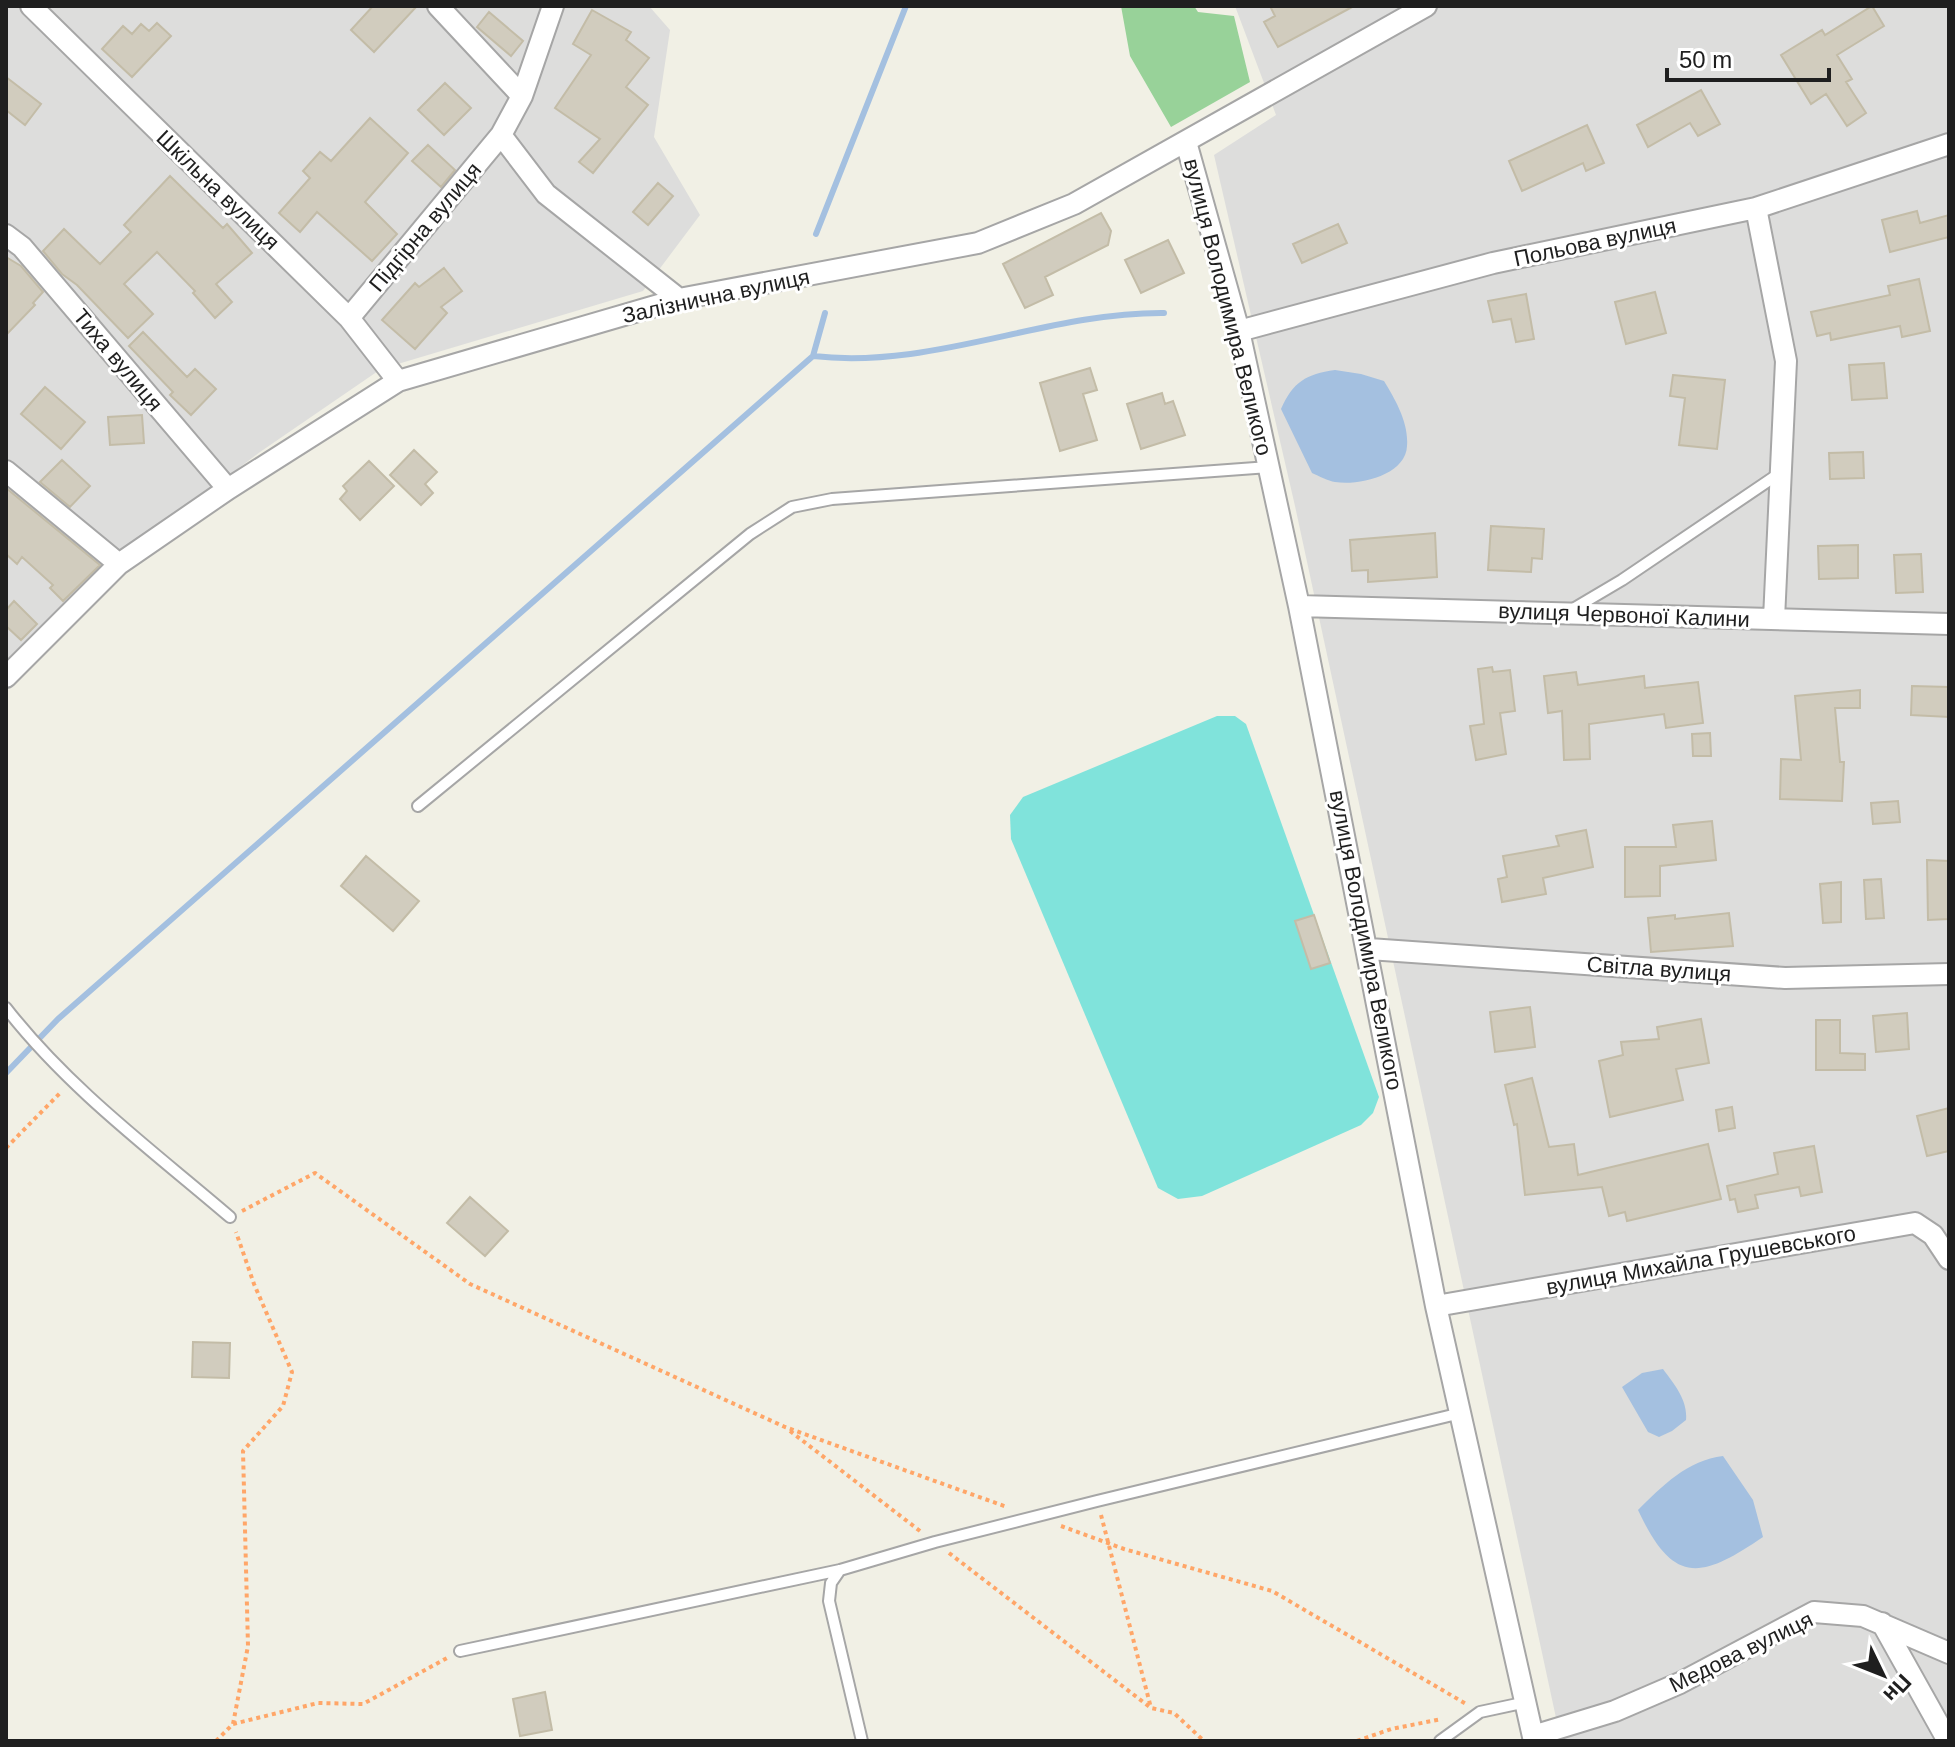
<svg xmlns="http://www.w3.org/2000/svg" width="1955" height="1747" font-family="Helvetica,sans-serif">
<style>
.residential{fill:#dddddc}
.forest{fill:#98d299}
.pitch{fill:#80e3db}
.water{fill:#a4c0e0}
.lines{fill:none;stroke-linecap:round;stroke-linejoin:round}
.stream{stroke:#a4c0e0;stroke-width:6}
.building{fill:#d1ccbe;stroke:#c3bca7;stroke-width:2}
.lane-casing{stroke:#a6a6a6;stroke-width:14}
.street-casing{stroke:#a6a6a6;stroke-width:24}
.path{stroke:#ffa668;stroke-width:4;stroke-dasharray:4 4;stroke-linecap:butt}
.lane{stroke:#fff;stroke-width:10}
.street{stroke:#fff;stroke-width:20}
.labels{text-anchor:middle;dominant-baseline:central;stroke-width:6;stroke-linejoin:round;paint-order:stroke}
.street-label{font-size:22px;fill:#1f1f1f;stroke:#fff}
</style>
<rect width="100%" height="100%" fill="#f1f0e5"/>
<path class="residential" d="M 6,6 L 649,6 L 670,30 L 654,137 L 700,215 L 643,291 L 381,369 L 260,452 L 108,567 L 6,666 Z
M 1235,6 L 1949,6 L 1949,1741 L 1561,1741 L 1295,506 L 1214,155 L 1276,115 Z"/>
<path class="forest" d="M 1121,6 L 1194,6 L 1198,12 L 1234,16 L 1250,82 L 1171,127 L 1130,56 Z"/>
<path class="pitch" d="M 1217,716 L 1235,716 L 1246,724 L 1379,1097 L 1373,1113 L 1361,1125 L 1202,1196 L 1178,1199 L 1158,1188 L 1011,839 L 1010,815 L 1023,797 Z"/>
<path class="water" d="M 1335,370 L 1361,374 L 1384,381 C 1395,399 1409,423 1407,446 C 1406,475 1359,486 1335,482 C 1328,481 1319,476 1312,473 L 1281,409 C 1293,382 1306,374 1335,370 Z
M 1663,1369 C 1674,1384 1688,1400 1686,1420 L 1672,1431 L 1659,1437 L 1648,1432 L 1622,1387 L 1642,1373 Z
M 1723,1456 L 1753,1500 L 1763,1537 C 1700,1580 1673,1585 1638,1510 C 1662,1486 1688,1460 1723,1456 Z"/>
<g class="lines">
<path class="stream" d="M 816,234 L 906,6
M 813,356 C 933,370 1045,312 1164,313
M 6,1073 L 58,1019 L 813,356 L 825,313"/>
</g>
<path class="building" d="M 373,6 L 417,6 L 374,52 L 351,30 Z
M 1270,6 L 1354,6 L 1278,47 L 1264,22 L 1275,16 Z
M 1872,6 L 1884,26 L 1837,55 L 1852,79 L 1846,82 L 1866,113 L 1847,126 L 1826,94 L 1811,104 L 1781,55 L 1822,30 L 1825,35 Z
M 592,10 L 631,32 L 626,40 L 649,58 L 626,87 L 648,105 L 593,173 L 579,162 L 600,139 L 555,108 L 591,55 L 573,44 Z
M 489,12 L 523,41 L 511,56 L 477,27 Z
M 157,23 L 171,36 L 132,77 L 102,49 L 123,26 L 132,34 L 141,24 L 149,31 Z
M 6,77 L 41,104 L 25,125 L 6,110 Z
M 445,83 L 471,108 L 444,135 L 418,110 Z
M 1701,90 L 1720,124 L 1698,136 L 1690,123 L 1648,147 L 1637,125 Z
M 370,118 L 408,153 L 365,202 L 397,234 L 372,261 L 317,212 L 300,232 L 279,213 L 310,178 L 303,171 L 320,152 L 331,161 Z
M 1587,125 L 1604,163 L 1586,171 L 1583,163 L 1522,191 L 1509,161 Z
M 428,145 L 455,170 L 441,187 L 412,161 Z
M 170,176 L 223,228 L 227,224 L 252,253 L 216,284 L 232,302 L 215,318 L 193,293 L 195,291 L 157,252 L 124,284 L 153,314 L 128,338 L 77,285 L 62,274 L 43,251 L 64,229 L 100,264 L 131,232 L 124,225 Z
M 658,183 L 673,196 L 648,225 L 633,212 Z
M 1917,211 L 1920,223 L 1949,215 L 1949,237 L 1890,252 L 1882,220 Z
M 1101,213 L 1111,231 L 1108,245 L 1045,277 L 1053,295 L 1025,308 L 1003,264 Z
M 1338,224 L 1347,243 L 1302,263 L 1293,244 Z
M 1168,240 L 1184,273 L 1141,293 L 1125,260 Z
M 6,257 L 21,266 L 43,292 L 33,303 L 35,305 L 6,335 Z
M 444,268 L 462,291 L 441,307 L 447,313 L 415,349 L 382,320 L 415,283 L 419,287 Z
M 1919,279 L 1930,331 L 1902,337 L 1900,326 L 1831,340 L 1830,333 L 1817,336 L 1811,312 L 1890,295 L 1888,286 Z
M 1655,292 L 1666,333 L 1626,344 L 1615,302 Z
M 1526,294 L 1534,339 L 1516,342 L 1511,319 L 1493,322 L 1488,301 Z
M 143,332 L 187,377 L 195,369 L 216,389 L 191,415 L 170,395 L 173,392 L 129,346 Z
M 1884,363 L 1887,398 L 1852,400 L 1849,365 Z
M 1090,368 L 1097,390 L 1083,394 L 1097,440 L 1060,451 L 1040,383 Z
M 1673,375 L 1725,380 L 1717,449 L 1679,445 L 1685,398 L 1670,396 Z
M 45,387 L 85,422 L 61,449 L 21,414 Z
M 1162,393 L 1165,404 L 1173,401 L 1185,435 L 1141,449 L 1127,404 Z
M 142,415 L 144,443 L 110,445 L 108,417 Z
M 414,450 L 437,472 L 425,484 L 433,493 L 421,505 L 390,475 Z
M 1863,452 L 1864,478 L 1830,479 L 1829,453 Z
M 62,460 L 90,486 L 70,507 L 40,482 Z
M 369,461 L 394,486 L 360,520 L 340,499 L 347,491 L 343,486 Z
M 6,488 L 100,565 L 63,601 L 50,588 L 53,585 L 22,557 L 17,564 L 6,554 Z
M 1491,526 L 1544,529 L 1542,559 L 1532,558 L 1531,572 L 1488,570 Z
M 1435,533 L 1437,577 L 1368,582 L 1368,570 L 1352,571 L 1350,540 Z
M 1858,545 L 1858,578 L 1819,579 L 1818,546 Z
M 1921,554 L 1923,592 L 1896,593 L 1894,555 Z
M 14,601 L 37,624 L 21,640 L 6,626 L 6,610 Z
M 1492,667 L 1493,672 L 1510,670 L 1515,711 L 1500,713 L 1506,754 L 1476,760 L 1470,726 L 1484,724 L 1478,669 Z
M 1576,672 L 1578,685 L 1644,676 L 1645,688 L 1698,682 L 1703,723 L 1666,728 L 1664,714 L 1589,724 L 1590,759 L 1564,760 L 1562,711 L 1548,713 L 1544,676 Z
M 1912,686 L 1949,687 L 1949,717 L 1911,715 Z
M 1860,690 L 1860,708 L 1835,708 L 1840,762 L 1844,762 L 1842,801 L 1780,799 L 1781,759 L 1801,760 L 1795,696 Z
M 1710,733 L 1711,756 L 1693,756 L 1692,734 Z
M 1898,801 L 1900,822 L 1873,824 L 1871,803 Z
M 1712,821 L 1716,860 L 1660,866 L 1660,896 L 1625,897 L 1625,847 L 1676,847 L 1673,825 Z
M 1586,830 L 1593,867 L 1543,878 L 1546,894 L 1502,902 L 1498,879 L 1507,877 L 1503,856 L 1559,846 L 1556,836 Z
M 366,856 L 419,901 L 393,931 L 341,886 Z
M 1927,860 L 1949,861 L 1949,919 L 1928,920 Z
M 1881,879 L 1884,918 L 1866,919 L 1864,880 Z
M 1841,882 L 1841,922 L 1823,923 L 1820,884 Z
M 1729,913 L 1733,946 L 1651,952 L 1648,918 L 1675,915 L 1675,919 Z
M 1314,915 L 1330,963 L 1311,969 L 1295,921 Z
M 1530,1007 L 1535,1047 L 1495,1052 L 1490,1012 Z
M 1907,1013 L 1909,1049 L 1876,1052 L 1873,1016 Z
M 1701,1019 L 1709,1063 L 1676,1069 L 1683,1100 L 1610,1117 L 1599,1061 L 1623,1055 L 1621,1042 L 1659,1039 L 1657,1027 Z
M 1816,1020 L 1840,1020 L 1840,1053 L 1865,1054 L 1865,1070 L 1816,1070 Z
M 1532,1078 L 1549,1147 L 1574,1144 L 1578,1175 L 1708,1144 L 1721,1199 L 1627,1221 L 1625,1212 L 1609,1216 L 1602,1187 L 1525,1195 L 1517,1124 L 1514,1125 L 1505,1085 Z
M 1732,1107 L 1735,1128 L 1719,1131 L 1716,1110 Z
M 1949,1108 L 1949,1151 L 1927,1156 L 1917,1116 Z
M 1814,1146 L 1822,1192 L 1801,1196 L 1799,1187 L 1755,1195 L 1758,1208 L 1738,1212 L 1735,1199 L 1730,1200 L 1727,1186 L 1778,1174 L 1774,1153 Z
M 470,1197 L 508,1231 L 485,1256 L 447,1223 Z
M 193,1342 L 230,1343 L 229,1378 L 192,1377 Z
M 545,1692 L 552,1730 L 520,1736 L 513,1699 Z"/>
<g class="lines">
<g class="lane-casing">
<path id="lane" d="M 1573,609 L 1622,580 L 1780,473
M 418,806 L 750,534 L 792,507 L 832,499 L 1269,467
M 6,1008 C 69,1089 153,1151 230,1217
M 840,1570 L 831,1583 L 829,1601 L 862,1741
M 460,1651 L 840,1570 L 935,1542 L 1097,1501 L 1461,1413
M 1440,1741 L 1480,1712 L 1527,1702"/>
</g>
<g class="street-casing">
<path id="street" d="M 31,6 L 349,318 L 398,381
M 438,6 L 522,96
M 501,135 L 546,194 L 679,299
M 1186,142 L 1239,331 L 1299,606 L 1436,1306 L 1534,1741
M 1756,208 L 1786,361 L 1774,619
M 6,235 L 22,247 L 228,489
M 349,318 L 501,135 L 522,96 L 553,6
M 1239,331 L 1493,263 L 1756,208 L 1949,144
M 6,471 L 119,564
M 1299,606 L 1949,624
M 6,677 L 119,564 L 228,489 L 398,381 L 679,299 L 978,243 L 1074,204 L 1426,6
M 1369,949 L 1785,978 L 1949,974
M 1436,1306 L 1915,1223 L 1933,1235 L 1949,1259
M 1882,1623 L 1948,1741
M 1533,1736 L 1615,1711 L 1680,1683 L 1814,1612 L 1863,1616 L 1949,1653"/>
</g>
<path class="path" d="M 6,1148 L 61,1092
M 242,1211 L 315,1173 L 470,1284 L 785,1427 L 1007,1507
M 790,1431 L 920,1531
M 1101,1515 L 1151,1708
M 1061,1526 L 1124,1549 L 1272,1591 L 1468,1705
M 949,1553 L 1151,1708 L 1174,1713 L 1204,1741
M 233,1724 L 318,1703 L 363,1704 L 447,1658
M 216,1741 L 233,1724 L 248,1646 L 243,1451 L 283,1406 L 292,1372 L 254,1284 L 236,1232
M 1357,1741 L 1391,1729 L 1442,1719"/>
<use href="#lane" class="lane"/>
<use href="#street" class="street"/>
</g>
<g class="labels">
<g class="street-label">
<text transform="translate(218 190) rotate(44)">Шкільна вулиця</text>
<text transform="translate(425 227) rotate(-50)">Підгірна вулиця</text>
<text transform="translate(1595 242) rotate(-12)">Польова вулиця</text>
<text transform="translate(716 296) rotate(-12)">Залізнична вулиця</text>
<text transform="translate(1228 307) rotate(76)">вулиця Володимира Великого</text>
<text transform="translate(118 360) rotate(50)">Тиха вулиця</text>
<text transform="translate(1624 615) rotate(2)">вулиця Червоної Калини</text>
<text transform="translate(1366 940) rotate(79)">вулиця Володимира Великого</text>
<text transform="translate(1659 969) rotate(4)">Світла вулиця</text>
<text transform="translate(1701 1260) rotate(-10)">вулиця Михайла Грушевського</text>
<text transform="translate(1741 1652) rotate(-26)">Медова вулиця</text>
</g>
</g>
<rect width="1955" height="1747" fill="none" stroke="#1f1f1f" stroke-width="16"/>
<g transform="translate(1883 1675) rotate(133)" stroke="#ffffff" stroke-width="6" paint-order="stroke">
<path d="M0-6L14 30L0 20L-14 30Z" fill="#1f1f1f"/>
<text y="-12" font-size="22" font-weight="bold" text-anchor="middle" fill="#1f1f1f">Пн</text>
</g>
<path d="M1667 68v12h162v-12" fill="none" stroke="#1f1f1f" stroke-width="4"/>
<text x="1679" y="68" font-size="24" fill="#1f1f1f" stroke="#ffffff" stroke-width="6" paint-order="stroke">50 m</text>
</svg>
